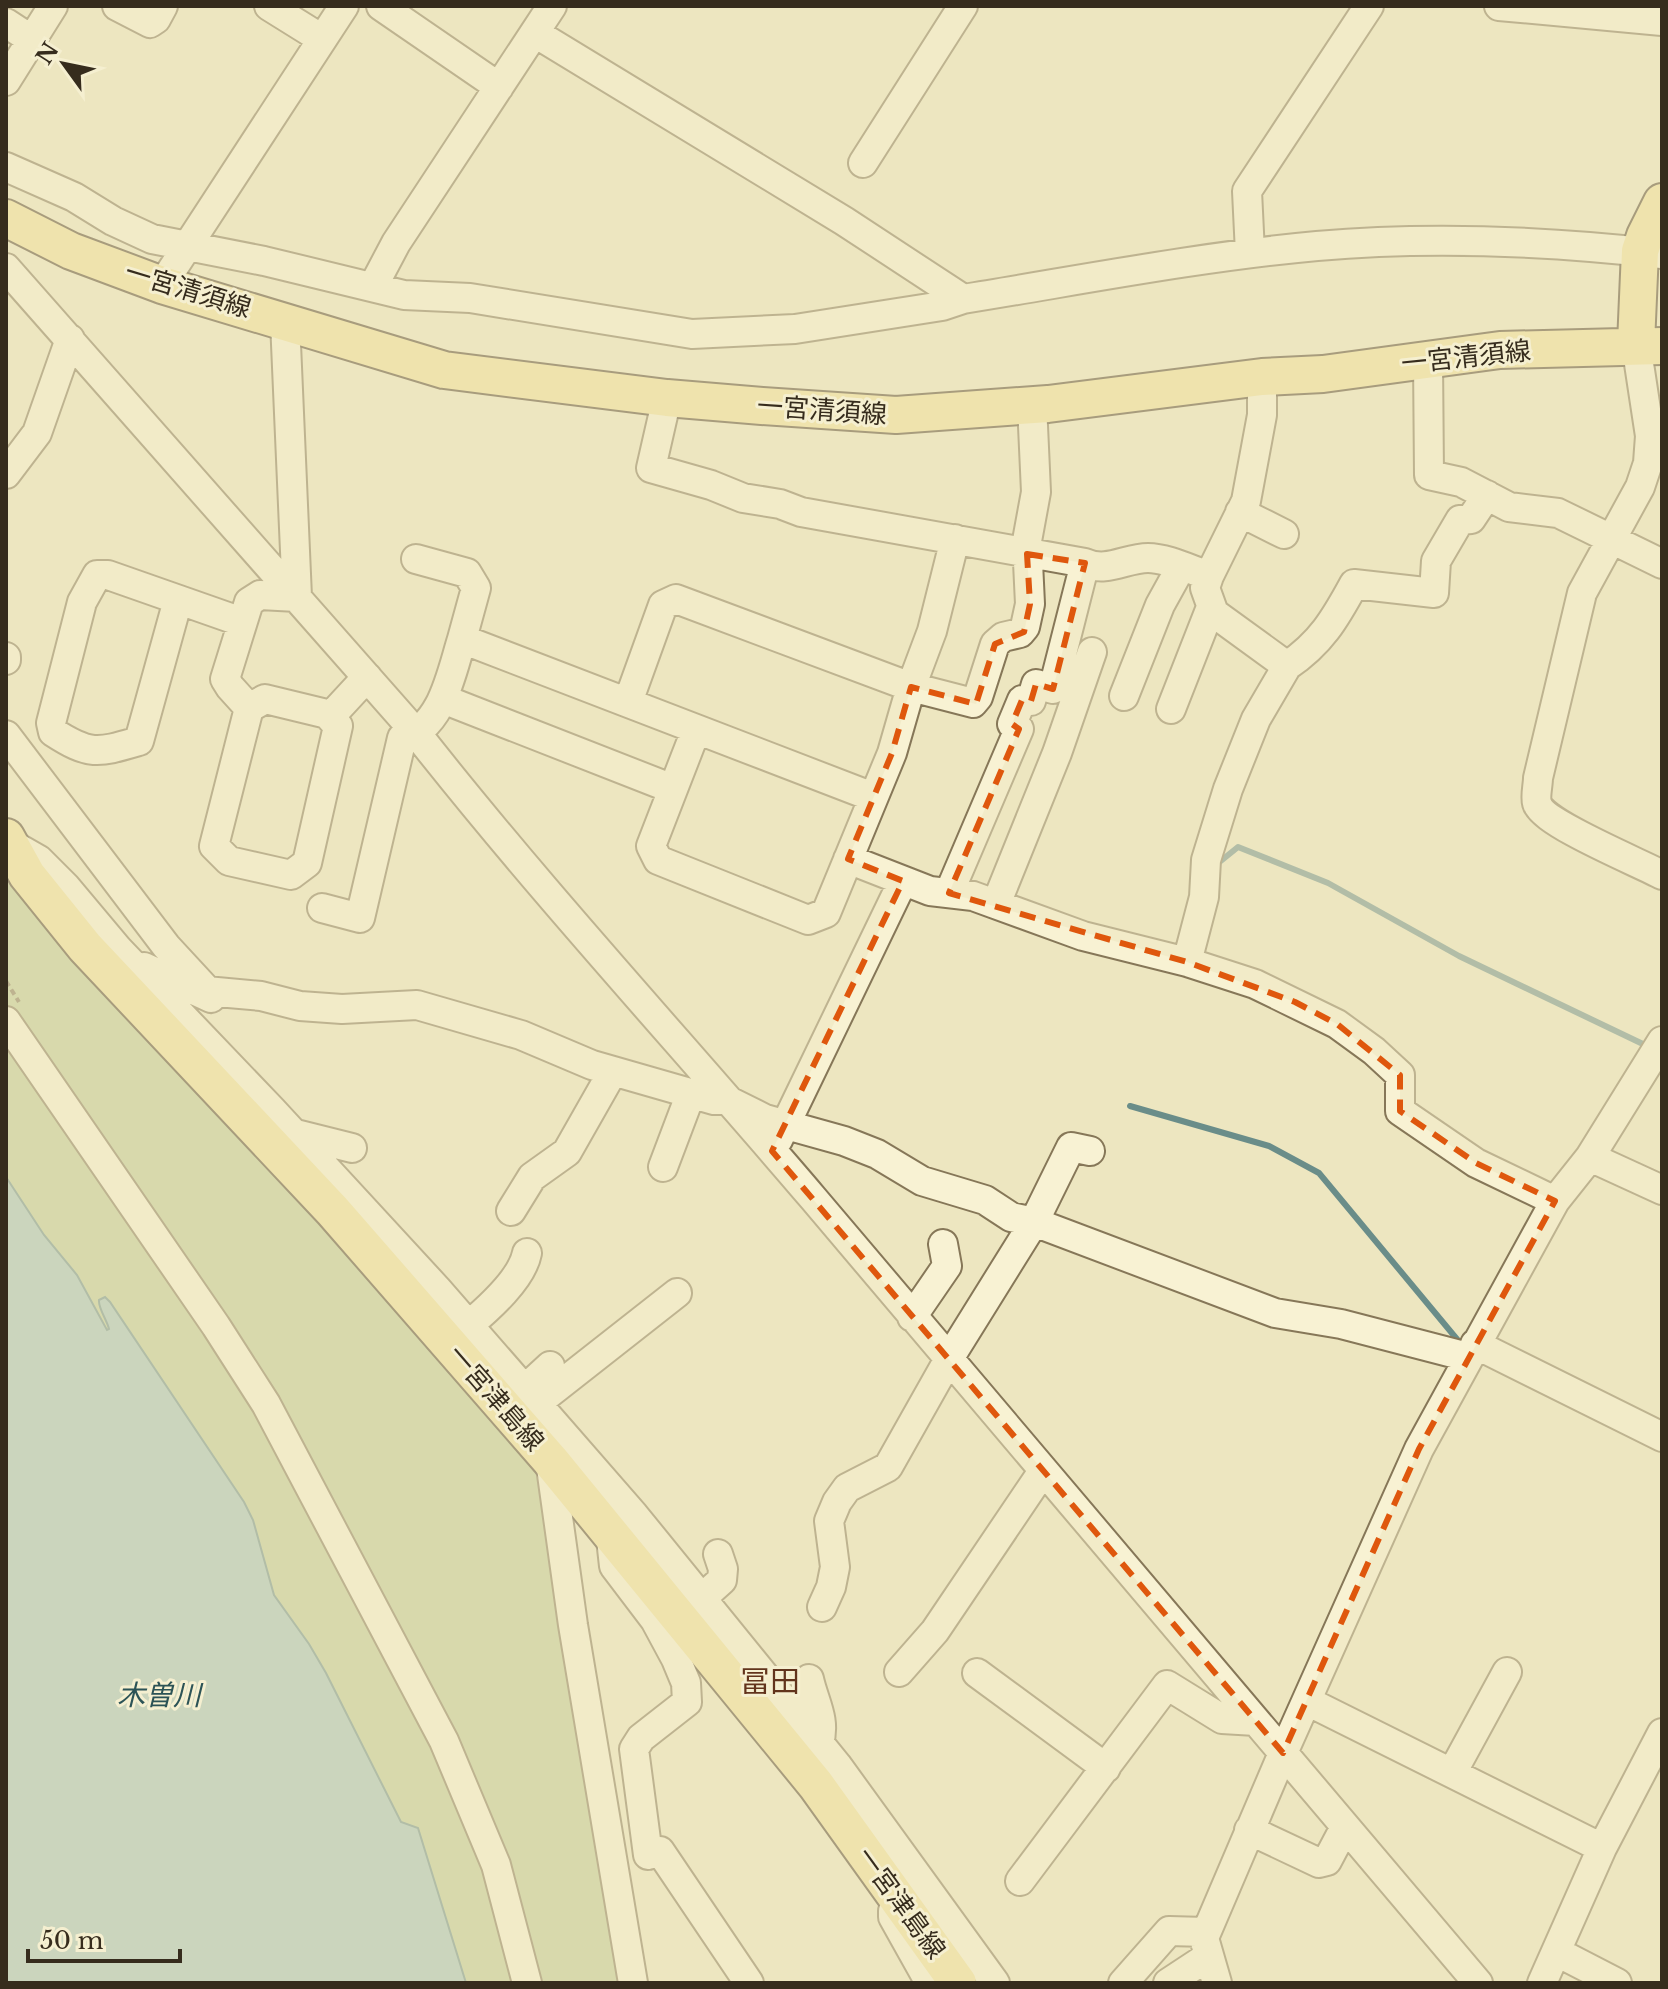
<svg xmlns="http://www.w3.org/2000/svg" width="1668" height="1989" font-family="'Libre Baskerville','Noto Sans JP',serif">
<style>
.green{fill:#becb95}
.water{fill:#a3c0bb;stroke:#6a8d89;stroke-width:2}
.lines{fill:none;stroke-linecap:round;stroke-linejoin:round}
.stream{stroke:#6a8d89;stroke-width:6}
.minor-casing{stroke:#867758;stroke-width:32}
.major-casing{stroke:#54442d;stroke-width:40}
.path{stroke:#867758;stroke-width:4;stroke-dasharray:6 4;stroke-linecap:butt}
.minor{stroke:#f8f2d3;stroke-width:28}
.major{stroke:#f1e098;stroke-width:36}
.marked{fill:none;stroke:#df570d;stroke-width:6;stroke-dasharray:16 10;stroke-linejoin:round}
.labels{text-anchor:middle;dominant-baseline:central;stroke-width:6;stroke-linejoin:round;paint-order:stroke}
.street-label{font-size:26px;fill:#362c1d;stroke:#f5efd0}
.water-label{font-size:28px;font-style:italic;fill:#2c5356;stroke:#f5efd0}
.quarter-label{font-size:30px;fill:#62341c;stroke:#f5efd0}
</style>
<rect width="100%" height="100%" fill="#ede6c0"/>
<path class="green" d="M 6,873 L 165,1046 L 537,1470 L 560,1627 L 621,1983 L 456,1983 L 6,1227 Z"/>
<path class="water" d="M 6,1177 L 44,1235 L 77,1275 L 107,1330 L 109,1329 C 107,1320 98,1308 99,1300 L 105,1297 L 110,1302 L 244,1502 L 253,1520 L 274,1595 L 309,1644 L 326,1673 L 401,1822 L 418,1828 L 466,1983 L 6,1983 Z"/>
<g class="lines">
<path class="stream" d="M 1217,864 L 1238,847 L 1328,883 L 1459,956 L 1645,1045
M 1130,1106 L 1269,1146 L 1319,1173 L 1461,1344"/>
<g class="minor-casing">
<path id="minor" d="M 117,6 L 150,23 L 156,19 L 163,6
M 269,6 L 322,39
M 381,6 L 499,87
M 1499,6 L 1662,21
M 6,23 L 32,40
M 535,33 L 844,221 L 963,299
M 6,81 L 53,6
M 863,163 L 963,6
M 6,167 L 74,197 L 113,221 L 152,239 L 264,261 L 404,295 L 470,298 L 692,334 L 795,329 L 942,306 L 963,299 C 1081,280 1198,257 1317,246 C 1431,236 1548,241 1662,254
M 1250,253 L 1247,191 L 1369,6
M 6,268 L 417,734 C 543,894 681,1043 813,1198 C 1035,1459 1255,1722 1478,1983
M 162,285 L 344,6
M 376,288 L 377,279 L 396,243 L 552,6
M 1636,344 L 1650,436 L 1648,463 L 1640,487 L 1582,593 L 1538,778 C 1538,785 1535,796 1537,803 C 1542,823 1640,863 1662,875
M 1428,360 L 1429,475 L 1461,482 L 1509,507 L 1558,513 L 1662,564
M 667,398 L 651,468 L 711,485 L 743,498 L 780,504 L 801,512 L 1085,563 C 1107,573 1126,558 1148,558 C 1167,558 1191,570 1209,576
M 6,474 L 37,433 L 70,339
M 1240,512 L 1284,534
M 416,559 L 467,573 L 476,588 L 462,639
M 178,600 L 139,741 C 98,753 90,756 53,732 L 51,723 L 82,602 L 97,575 L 108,575 L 242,622
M 6,657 L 6,660
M 1287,666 C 1321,643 1335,619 1354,584 L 1434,593 L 1436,561 L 1460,520 L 1471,519 L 1487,495
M 1124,696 L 1160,605 L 1181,567
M 265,699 L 327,714 L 338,726 L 307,863 L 291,875 L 229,861 L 214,846 L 249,708 Z
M 443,699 L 673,789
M 628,702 L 663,605 L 676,599 L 911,687 L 973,703 L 978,697 L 995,644 L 1003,637 L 1020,633 L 1025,627 L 1030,604 L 1027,541 L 1036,492 L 1032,404
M 249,708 L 230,687 L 225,679 L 249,602 L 260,595 L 297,597 L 285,321
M 1171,709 L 1211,607
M 330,717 L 367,677
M 696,730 L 651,846 L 658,860 L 808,920 L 826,913 L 892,753 L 911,687 L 932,631 L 955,539
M 6,735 L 166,946 L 203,986 L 211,998 L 144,967
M 11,844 L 39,860 L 66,887 L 118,949 L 272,1110 L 437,1289 L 634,1515 L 837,1765 L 995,1983
M 848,859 L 930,891 L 973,896 L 1083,936 L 1187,962 L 1255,984 L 1337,1024 L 1374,1051 L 1400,1075 L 1400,1111 L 1476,1163 L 1555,1201
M 949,893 L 1019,729 L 1012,724 L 1022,700 L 1031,701 L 1036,684 L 1053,689 L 1085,563
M 996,904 L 1057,753 L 1092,652
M 322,908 L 360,918 L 402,738 C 442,728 451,674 462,639 L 873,797
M 1187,962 L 1204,897 L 1206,860 L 1228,789 L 1256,719 L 1287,666 L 1214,613 L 1205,588 L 1209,576 L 1246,501 L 1262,415 L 1262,377
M 206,991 L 261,996 L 300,1006 L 342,1009 L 417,1005 L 521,1035 L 592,1065 L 714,1100 L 727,1100 L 765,1119 L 844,1141 L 877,1154 L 922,1181 L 985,1200 L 1011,1217 L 1034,1222 L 1275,1313 L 1341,1324 L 1468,1357
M 6,1021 L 216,1326 L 266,1404 L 444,1741 L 496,1865 L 527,1983
M 292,1133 L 352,1148
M 778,1140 L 903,881
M 1590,1157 L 1662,1190
M 663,1167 L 691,1093
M 511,1211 L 532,1177 L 567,1152 L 613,1071
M 912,1317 L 947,1266 L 943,1244
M 469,1325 C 489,1308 522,1279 527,1253
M 1475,1344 L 1662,1437
M 525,1389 L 550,1366
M 537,1403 L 677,1293
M 550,1460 L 573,1625 L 633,1983
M 611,1539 L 614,1566 L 655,1620 L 676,1659 L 686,1683 L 687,1702 L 641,1738 L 634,1749 L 648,1855 L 660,1851 L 749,1983
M 702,1598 L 722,1580 L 723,1569 L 718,1554
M 822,1607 L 831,1587 L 835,1567 L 829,1521 L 837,1502 L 847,1488 L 888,1467 L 950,1357 L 1034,1222 L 1071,1147 L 1090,1151
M 899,1672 L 935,1631 L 1043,1471
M 977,1673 L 1106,1768
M 809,1679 C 814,1702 826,1719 819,1743
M 1307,1701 L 1602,1848
M 1452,1773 L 1507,1672
M 1249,1830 L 1319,1863 L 1327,1861 L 1345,1827
M 1020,1881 L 1167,1685 L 1222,1719 L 1256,1721
M 893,1911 L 893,1917 L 930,1983
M 1557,1952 L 1617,1983
M 1123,1983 L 1169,1931 L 1206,1932
M 1168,1983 L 1209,1956
M 1217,1983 L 1204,1938 L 1283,1753 L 1419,1449 L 1555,1201 L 1590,1157 L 1662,1041
M 1542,1983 L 1602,1848 L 1662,1733"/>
</g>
<g class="major-casing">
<path id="major" d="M 6,218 L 71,251 L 162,285 L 444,370 L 667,398 L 762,406 L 896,415 L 1048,404 L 1262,377 L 1323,374 L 1500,350 L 1662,346
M 1636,344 L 1640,251 L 1645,236 L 1662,202
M 6,837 L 27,875 L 85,947 L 333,1211 L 550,1460 L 816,1785 L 958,1983"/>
</g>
<path class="path" d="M 6,981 L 19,1002"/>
<use href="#minor" class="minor"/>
<use href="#major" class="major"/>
</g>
<path d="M0 0H1668V1989H0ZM 1027,554 L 1085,563 L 1053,689 L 1036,684 L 1031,701 L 1022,700 L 1012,724 L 1019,729 L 949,893 L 1187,962 L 1295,1002 L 1337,1024 L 1400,1075 L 1400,1111 L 1476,1163 L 1555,1201 L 1419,1449 L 1283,1753 L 772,1151 L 903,881 L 848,859 L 892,753 L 911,687 L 976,704 L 995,644 L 1024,632 L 1030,604 Z" fill="#ede6c0" fill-opacity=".55" fill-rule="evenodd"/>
<path class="marked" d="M 1027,554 L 1085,563 L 1053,689 L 1036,684 L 1031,701 L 1022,700 L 1012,724 L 1019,729 L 949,893 L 1187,962 L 1295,1002 L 1337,1024 L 1400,1075 L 1400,1111 L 1476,1163 L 1555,1201 L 1419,1449 L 1283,1753 L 772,1151 L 903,881 L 848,859 L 892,753 L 911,687 L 976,704 L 995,644 L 1024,632 L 1030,604 Z"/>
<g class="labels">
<g class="street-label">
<text transform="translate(188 290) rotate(17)">一宮清須線</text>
<text transform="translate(1466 357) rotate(-6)">一宮清須線</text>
<text transform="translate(822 410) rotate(4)">一宮清須線</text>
<text transform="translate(496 1398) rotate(49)">一宮津島線</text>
<text transform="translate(901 1903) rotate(54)">一宮津島線</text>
</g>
<g class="water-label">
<text x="159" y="1695">木曽川</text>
</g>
<g class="quarter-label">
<text x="770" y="1681">冨田</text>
</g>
</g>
<rect width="1668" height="1989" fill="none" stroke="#362c1d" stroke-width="16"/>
<g transform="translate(64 64) rotate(303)" stroke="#f5efd0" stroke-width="6" paint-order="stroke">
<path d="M0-6L14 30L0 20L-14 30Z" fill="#362c1d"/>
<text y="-12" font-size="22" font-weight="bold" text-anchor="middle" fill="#362c1d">N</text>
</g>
<path d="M28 1949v12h152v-12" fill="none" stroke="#362c1d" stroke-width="4"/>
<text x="40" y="1949" font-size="24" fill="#362c1d" stroke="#f5efd0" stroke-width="6" paint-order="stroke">50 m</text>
</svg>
